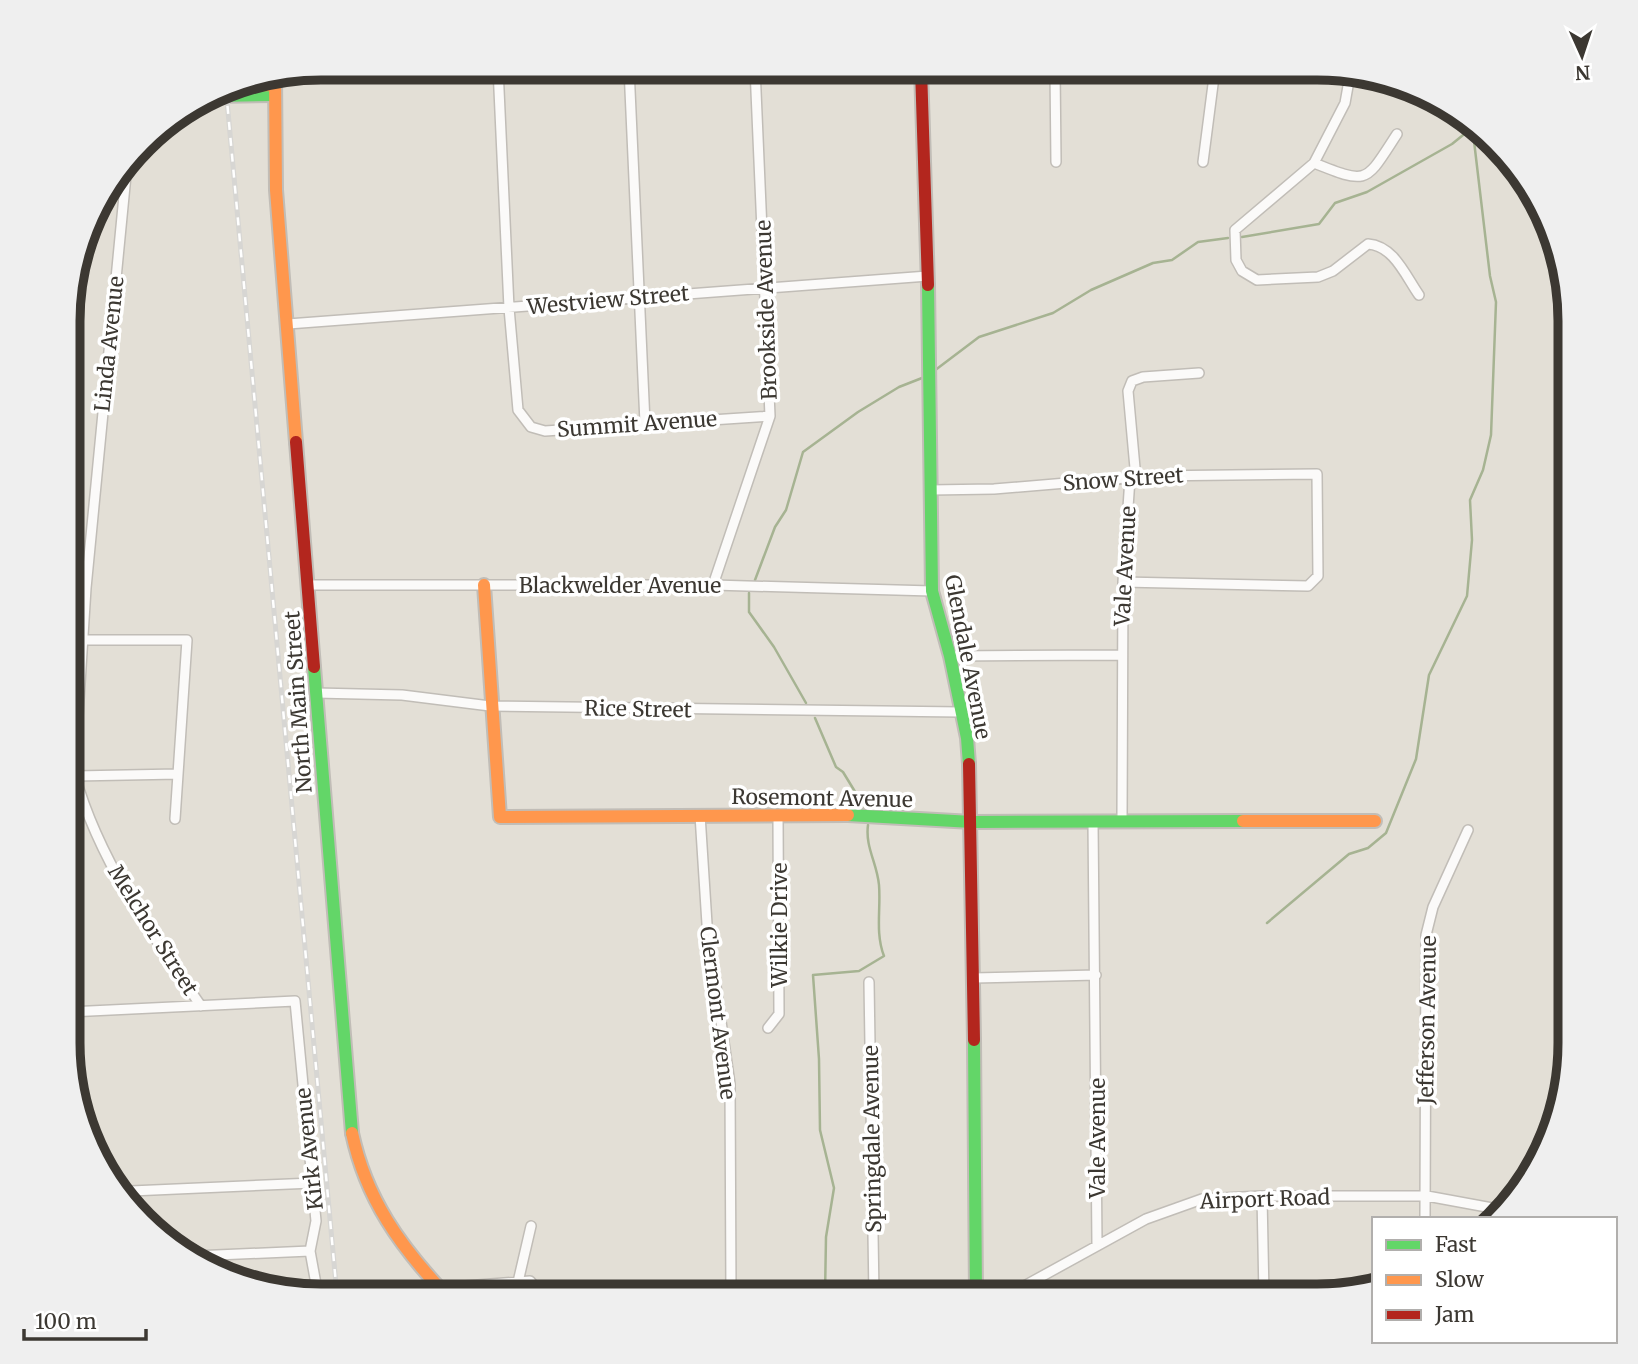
<svg xmlns="http://www.w3.org/2000/svg" width="1638" height="1364" font-family="Merriweather,serif">
<style>
.lines{fill:none;stroke-linecap:round;stroke-linejoin:round}
.stream{stroke:#a6b392;stroke-width:2.5}
.street-casing{stroke:#c1bdb7;stroke-width:12}
.fast-casing{stroke:#c1bdb7;stroke-width:16}
.slow-casing{stroke:#c1bdb7;stroke-width:16}
.jam-casing{stroke:#c1bdb7;stroke-width:16}
.street{stroke:#fbfaf9;stroke-width:9}
.fast{stroke:#63d668;stroke-width:12}
.slow{stroke:#ff974d;stroke-width:12}
.jam{stroke:#b3261e;stroke-width:12}
.rail-casing{stroke:#d7d6d3;stroke-width:5}
.rail{stroke:#fff;stroke-width:2.5;stroke-dasharray:8;stroke-linecap:butt}
.labels{text-anchor:middle;dominant-baseline:central;stroke-width:7;stroke-linejoin:round;paint-order:stroke}
.street-label{font-size:21px;fill:#3c3832;stroke:#fff}
.rim{fill:none;stroke:#3c3832;stroke-width:9}
</style>
<rect width="100%" height="100%" fill="#e3dfd6"/>
<g class="lines">
<path class="stream" d="M 1242,237 L 1319,224 L 1335,203 L 1367,192 L 1452,144 L 1473,127
M 934,371 L 979,337 L 1053,313 L 1091,290 L 1153,263 L 1172,260 L 1198,242 L 1228,238
M 755,580 L 775,527 L 786,510 L 803,452 L 858,412 L 899,387 L 922,378
M 749,593 L 749,612 L 774,647 L 806,703
M 815,718 L 836,767 L 843,772 L 865,808
M 1267,923 L 1349,854 L 1368,848 L 1386,833 L 1416,759 L 1429,675 L 1467,596 L 1472,540 L 1470,500 L 1483,470 L 1491,435 L 1496,302 L 1490,276 L 1474,141 L 1468,134
M 825,1295 L 826,1237 L 834,1188 L 820,1130 L 819,1059 L 813,975 L 859,971 L 884,956 C 875,933 881,908 879,885 C 877,863 865,847 868,825"/>
<g class="street-casing">
<path id="street" d="M 498,68 L 509,308 L 518,410 L 531,427 L 545,431 L 770,416
M 629,68 L 645,423
M 1055,69 L 1056,162
M 1317,69 L 1417,90
M 1350,75 L 1345,103 L 1314,163 L 1235,230 L 1236,260 L 1242,271 L 1257,280 L 1318,277 L 1333,271 L 1368,244 C 1394,246 1405,275 1419,295
M 1203,162 L 1215,69
M 1314,163 C 1369,185 1365,183 1397,134
M 288,324 L 928,276
M 930,490 L 994,489 L 1149,476 L 1317,474 L 1318,576 L 1308,586 L 1123,582
M 308,585 L 713,585 L 932,591
M 713,585 L 770,416 L 755,68
M 70,588 L 86,588
M 84,640 L 187,640 L 175,819
M 950,656 L 1122,655
M 316,693 L 402,695 L 490,706 L 961,712
M 178,774 L 75,776 C 99,860 151,934 201,1006
M 700,815 L 707,924 L 730,1084 L 731,1295
M 1122,820 L 1123,582 L 1130,478 L 1135,468 L 1128,391 L 1132,381 L 1143,377 L 1199,373
M 1093,822 L 1097,1244
M 69,859 L 86,588 L 127,165
M 974,978 L 1096,975
M 869,982 L 874,1296
M 69,1012 L 295,1001 L 316,1221 L 310,1251 L 318,1295
M 768,1028 L 779,1014 L 778,817
M 131,1191 L 313,1183
M 1262,1196 L 1264,1296
M 1425,1219 L 1426,935 L 1433,907 L 1468,830
M 194,1256 L 310,1251
M 518,1282 L 531,1226
M 439,1288 L 530,1281 L 542,1295
M 1006,1296 L 1146,1219 L 1202,1199 L 1262,1196 L 1427,1196 L 1503,1210"/>
</g>
<g class="fast-casing">
<path id="fast" d="M 216,96 L 274,95
M 928,285 L 932,591 L 950,656 L 967,738 L 969,764
M 314,667 L 352,1133
M 848,815 L 972,822 L 1243,821
M 974,1040 L 976,1296"/>
</g>
<g class="slow-casing">
<path id="slow" d="M 275,76 L 276,190 L 296,442
M 232,86 L 275,85
M 484,585 L 500,817 L 848,815
M 1243,821 L 1375,821
M 352,1133 C 366,1199 400,1246 446,1295"/>
</g>
<g class="jam-casing">
<path id="jam" d="M 921,69 L 928,285
M 296,442 L 314,667
M 969,764 L 974,1040"/>
</g>
<use href="#street" class="street"/>
<use href="#fast" class="fast"/>
<use href="#slow" class="slow"/>
<use href="#jam" class="jam"/>
<g class="rail-casing">
<path id="rail" d="M 226,90 L 337,1295"/>
</g>
<use href="#rail" class="rail"/>
</g>
<g class="labels">
<g class="street-label">
<text transform="translate(608 300) rotate(-5)">Westview Street</text>
<text transform="translate(766 310) rotate(-92)">Brookside Avenue</text>
<text transform="translate(109 344) rotate(-84)">Linda Avenue</text>
<text transform="translate(637 424) rotate(-4)">Summit Avenue</text>
<text transform="translate(1123 479) rotate(-4)">Snow Street</text>
<text transform="translate(1125 566) rotate(-87)">Vale Avenue</text>
<text x="620" y="585">Blackwelder Avenue</text>
<text transform="translate(968 657) rotate(79)">Glendale Avenue</text>
<text transform="translate(298 702) rotate(-94)">North Main Street</text>
<text transform="translate(638 709) rotate(1)">Rice Street</text>
<text transform="translate(822 798) rotate(1)">Rosemont Avenue</text>
<text transform="translate(779 925) rotate(-90)">Wilkie Drive</text>
<text transform="translate(153 930) rotate(58)">Melchor Street</text>
<text transform="translate(718 1013) rotate(83)">Clermont Avenue</text>
<text transform="translate(1427 1020) rotate(-89)">Jefferson Avenue</text>
<text transform="translate(1097 1138) rotate(-90)">Vale Avenue</text>
<text transform="translate(872 1139) rotate(-91)">Springdale Avenue</text>
<text transform="translate(309 1149) rotate(-96)">Kirk Avenue</text>
<text transform="translate(1265 1199) rotate(-2)">Airport Road</text>
</g>
</g>
<path d="M0 0H1638V1364H0ZM321 80H1317A241 241 0 0 1 1558 321V1043A241 241 0 0 1 1317 1284H321A241 241 0 0 1 80 1043V321A241 241 0 0 1 321 80Z" fill="#efefef" fill-rule="evenodd"/>
<path class="rim" d="M321 80H1317A241 241 0 0 1 1558 321V1043A241 241 0 0 1 1317 1284H321A241 241 0 0 1 80 1043V321A241 241 0 0 1 321 80Z"/>
<rect x="1372" y="1217" width="245" height="126" fill="#ffffff" stroke="#b1afad" stroke-width="2"/>
<rect x="1386" y="1240" width="35" height="10" fill="#63d668" stroke="#b1afad" stroke-width="2"/>
<text x="1435" y="1252" font-size="21" fill="#3c3832">Fast</text>
<rect x="1386" y="1275" width="35" height="10" fill="#ff974d" stroke="#b1afad" stroke-width="2"/>
<text x="1435" y="1287" font-size="21" fill="#3c3832">Slow</text>
<rect x="1386" y="1310" width="35" height="10" fill="#b3261e" stroke="#b1afad" stroke-width="2"/>
<text x="1435" y="1322" font-size="21" fill="#3c3832">Jam</text>
<g transform="translate(1582 56) rotate(177)" stroke="#ffffff" stroke-width="5" paint-order="stroke">
<path d="M0-5L12 26L0 18L-12 26Z" fill="#3c3832"/>
<text y="-10" font-size="19" font-weight="bold" text-anchor="middle" fill="#3c3832">N</text>
</g>
<path d="M24 1329v10h122v-10" fill="none" stroke="#3c3832" stroke-width="3.5"/>
<text x="35" y="1329" font-size="21" fill="#3c3832" stroke="#ffffff" stroke-width="5" paint-order="stroke">100 m</text>
</svg>
